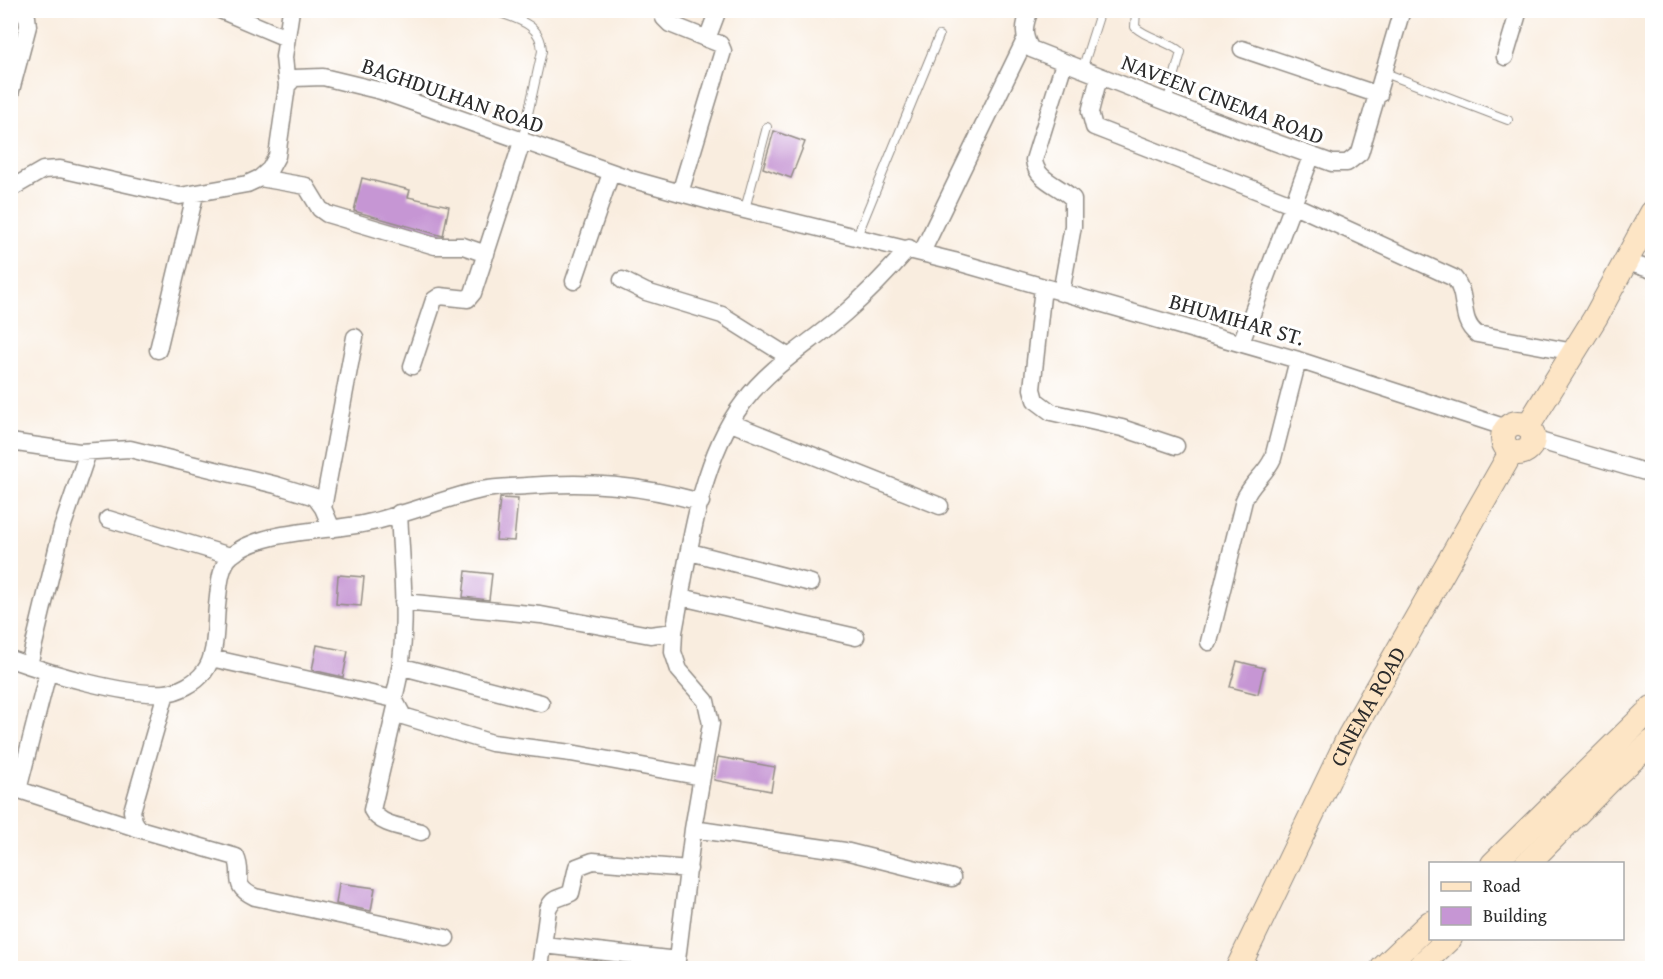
<svg xmlns="http://www.w3.org/2000/svg" width="1663" height="979" font-family="'Gentium Book Plus',serif">
<style>
.building{fill:#c696d4}
.lines{fill:none;stroke-linecap:round;stroke-linejoin:round}
.lane-casing{stroke:#928c85;stroke-width:10}
.street-casing{stroke:#928c85;stroke-width:19}
.secondary-casing{stroke:#928c85;stroke-width:26}
.lane{stroke:#fff;stroke-width:8}
.street{stroke:#fff;stroke-width:16}
.secondary{stroke:#fde5c5;stroke-width:24}
.labels{text-anchor:middle;dominant-baseline:central;stroke-width:6;stroke-linejoin:round;paint-order:stroke}
.street-label{font-size:22px;fill:#2b2b2b;stroke:#fff}
</style>
<rect width="100%" height="100%" fill="#fff"/>
<filter id="ink" filterUnits="userSpaceOnUse"><feTurbulence type="fractalNoise" baseFrequency=".0167" numOctaves="2"/><feDisplacementMap in="SourceGraphic" scale="12" xChannelSelector="R" yChannelSelector="G"/><feConvolveMatrix kernelMatrix="1 2 1 2 8 2 1 2 1" color-interpolation-filters="sRGB"/></filter>
<filter id="wash" filterUnits="userSpaceOnUse"><feTurbulence type="fractalNoise" baseFrequency=".008" numOctaves="4" result="noise"/><feDisplacementMap in="SourceGraphic" scale="24" xChannelSelector="R" yChannelSelector="G"/><feGaussianBlur stdDeviation="1.35" result="paint"/><feColorMatrix in="noise" values="0 0 0 0 0 0 0 0 0 0 0 0 0 0 0 0 0 1.4 0 .05"/><feComposite in="paint" operator="in"/></filter>
<g filter="url(#wash)">
<rect width="100%" height="100%" fill="#f9eddf"/>
<g id="blocks">
<path class="building" d="M 774,131 L 805,142 L 791,178 L 763,168 Z
M 362,178 L 410,190 L 408,197 L 449,206 L 443,236 L 354,211 Z
M 500,498 L 518,499 L 514,541 L 496,540 Z
M 466,571 L 492,574 L 489,600 L 463,597 Z
M 338,575 L 364,577 L 361,606 L 336,604 Z
M 317,645 L 348,651 L 343,677 L 312,670 Z
M 1237,661 L 1264,668 L 1258,694 L 1230,687 Z
M 718,757 L 775,767 L 771,791 L 714,780 Z
M 339,883 L 375,888 L 371,911 L 336,904 Z"/>
</g>
</g>
<g filter="url(#ink)">
<use href="#blocks" fill-opacity="0" stroke="#928c85" stroke-width="1.5"/>
<g class="lines">
<g class="lane-casing">
<path id="lane" d="M 492,10 C 515,19 541,22 542,51 L 522,141
M 1136,10 L 1135,27 C 1148,39 1167,40 1181,52 L 1167,103
M 1082,70 L 1101,10
M 1385,73 L 1508,120
M 745,209 L 767,127
M 857,236 L 939,36"/>
</g>
<g class="street-casing">
<path id="street" d="M 220,10 L 286,38
M 662,10 L 664,18 L 670,24 L 720,44 L 723,51 L 680,193
M 1030,10 C 1024,25 1022,35 1031,49 L 1205,117 L 1332,163 L 1347,163 L 1360,153 L 1402,10
M 707,39 L 718,10
M 1242,49 L 1379,95
M 1505,57 L 1519,10
M 1099,77 L 1090,112 L 1094,127 L 1294,205 L 1454,278 C 1469,295 1458,320 1477,334 L 1574,352
M 287,86 L 284,57 L 291,10
M 10,94 L 28,26 L 27,17 L 22,10
M 260,178 L 306,186 L 320,209 L 327,214 L 435,246 L 463,246 L 486,254
M 10,189 L 43,170 L 60,169 L 180,196 L 247,184 L 260,178 L 270,169 L 277,156 L 287,86 L 294,78 L 323,77 L 381,91 L 634,180 L 724,205 L 954,261 L 1298,360 L 1507,428
M 922,252 L 1025,40
M 1627,262 L 1652,270
M 622,280 L 646,292 L 722,315 L 789,357
M 574,281 L 611,173
M 1043,287 L 1032,389 L 1035,400 L 1051,412 L 1122,428 L 1176,446
M 1061,293 L 1073,226 L 1073,199 C 1060,185 1036,181 1034,160 L 1064,63
M 1241,343 L 1311,157
M 158,350 L 195,195
M 412,366 L 434,300 L 440,296 L 468,299 L 473,293 L 522,142
M 731,423 L 940,506
M 1533,439 L 1652,474
M 10,442 L 79,452 L 130,449 L 276,485 L 315,497 L 323,508 L 332,529
M 323,508 L 355,337
M 399,513 C 402,575 410,638 394,699 L 403,716 L 492,743 L 571,753 L 702,777
M 108,519 L 230,556
M 690,552 L 811,583
M 681,597 L 856,637
M 403,602 L 541,615 L 650,635 L 674,632
M 1209,642 L 1244,500 C 1251,483 1266,474 1273,458 L 1298,360
M 211,658 L 394,699
M 10,659 C 49,673 125,696 165,693 C 178,692 196,683 204,672 C 217,656 215,626 217,606 C 219,591 219,565 232,555 C 264,529 328,532 367,523 C 405,515 442,499 481,490 C 495,487 511,487 526,486 C 591,481 638,485 701,502
M 29,665 L 62,528 L 88,452
M 403,667 L 541,703
M 166,693 L 132,811 L 134,821 L 139,829 L 236,857 C 245,876 229,885 255,897 L 446,938
M 396,707 L 372,810 C 380,826 405,827 421,832
M 10,787 L 139,829
M 18,790 L 48,672
M 693,829 L 845,851 L 952,878
M 544,945 L 677,960
M 540,968 L 548,909 C 553,896 560,899 571,893 L 577,867 L 593,861 L 689,869
M 676,968 L 693,829 L 711,724 L 706,701 L 679,670 L 673,652 L 674,632 C 688,560 698,462 743,403 C 771,365 811,343 845,313 C 868,293 889,271 909,248"/>
</g>
<g class="secondary-casing">
<g id="secondary">
<circle cx="1518" cy="438" r="15"/>
<path d="M 1528,426 L 1595,318 L 1652,213"/>
<path d="M 1493,864 L 1652,708"/>
<path d="M 1527,864 L 1614,776 L 1652,742"/>
<path id="s1" d="M 1238,968 L 1349,737 L 1512,451"/>
<path d="M 1383,968 L 1430,923"/>
<path d="M 1418,968 L 1450,938"/>
</g>
</g>
<use href="#lane" class="lane"/>
<use href="#street" class="street"/>
<use href="#secondary" class="secondary"/>
</g>
</g>
<g class="labels">
<g class="street-label">
<text transform="translate(453 95) rotate(19)">BAGHDULHAN ROAD</text>
<text transform="translate(1223 99) rotate(21)">NAVEEN CINEMA ROAD</text>
<text transform="translate(1237 319) rotate(16)">BHUMIHAR ST.</text>
<text stroke="none"><textPath href="#s1" startOffset="292">CINEMA ROAD</textPath></text>
</g>
</g>
<rect width="1663" height="979" fill="none" stroke="#fff" stroke-width="36"/>
<rect x="1429" y="862" width="195" height="78" fill="#ffffff" stroke="#aaaaaa" stroke-width="1.5"/>
<rect x="1441" y="882" width="30" height="9" fill="#fde5c5" stroke="#aaaaaa" stroke-width="1.5"/>
<text x="1483" y="892" font-size="18" fill="#2b2b2b">Road</text>
<rect x="1441" y="907" width="30" height="18" fill="#c696d4" stroke="#aaaaaa" stroke-width="1.5"/>
<text x="1483" y="922" font-size="18" fill="#2b2b2b">Building</text>
</svg>
